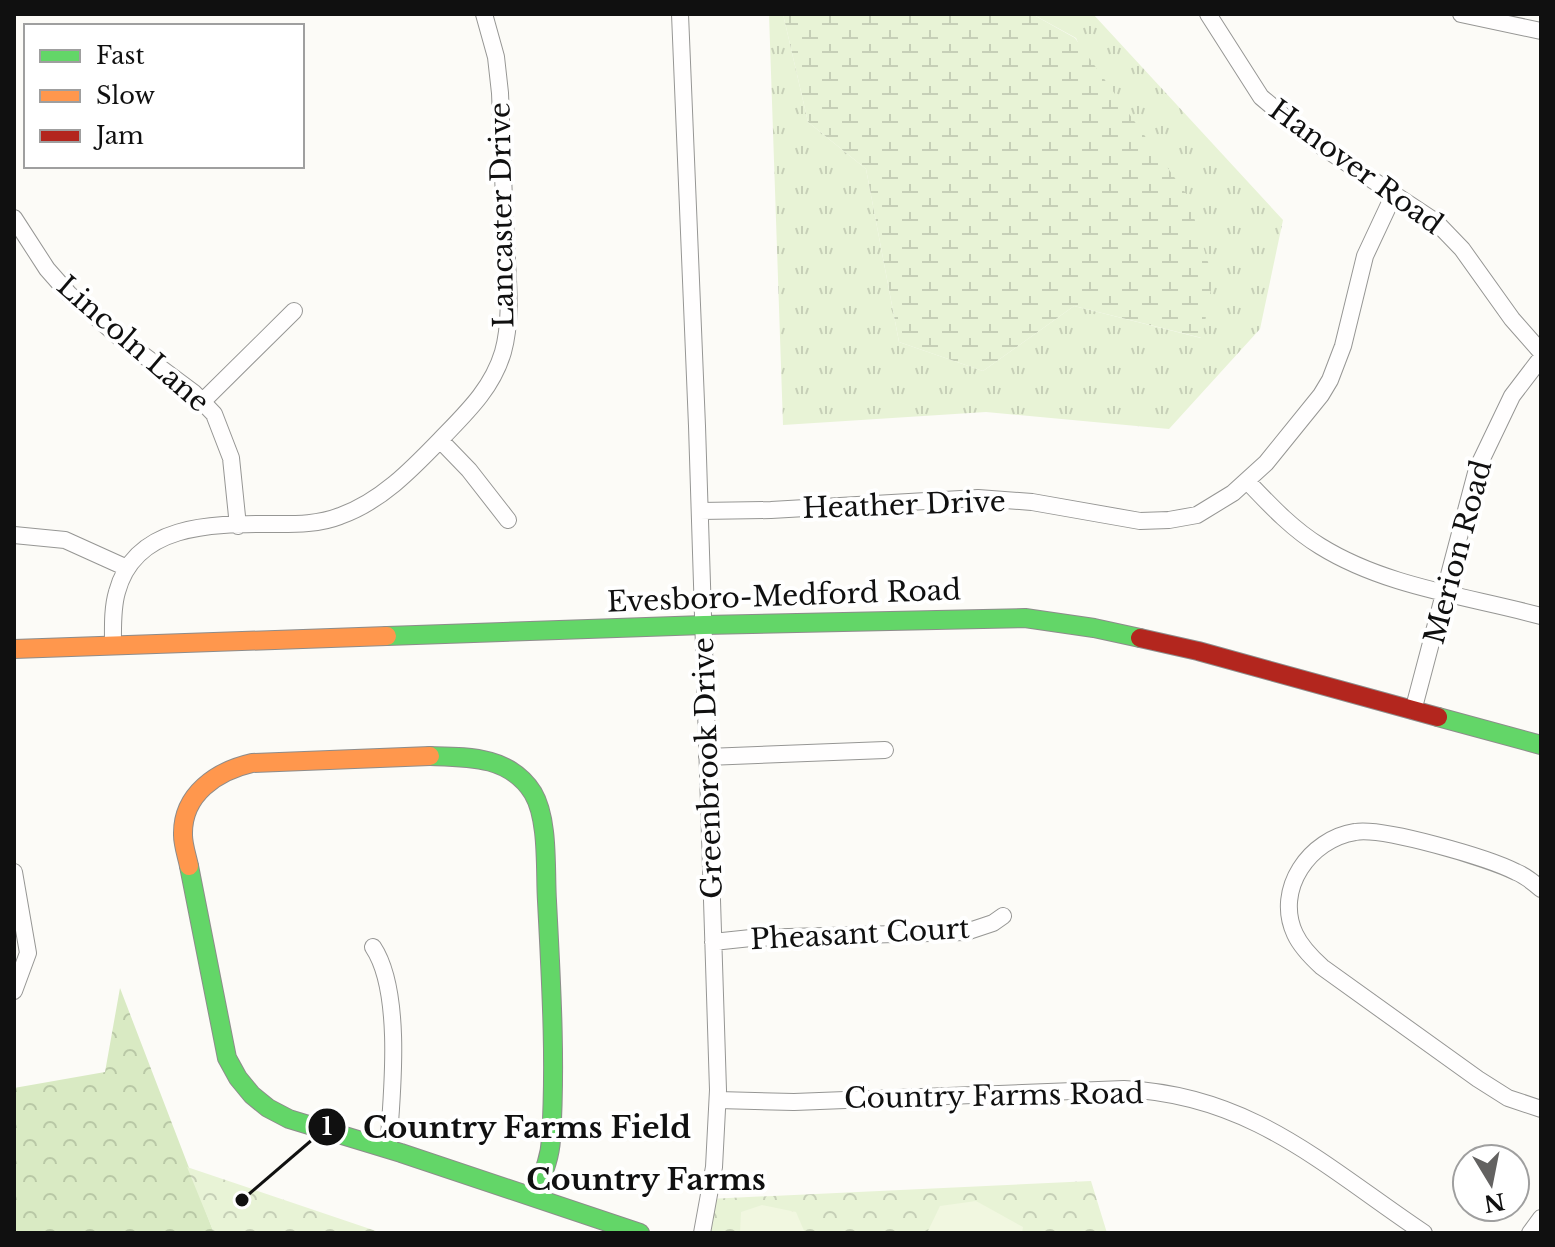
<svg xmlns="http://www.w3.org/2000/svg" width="1555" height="1247" font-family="'Libre Baskerville',serif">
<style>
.grass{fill:url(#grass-tufts)}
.forest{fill:url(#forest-crowns)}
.wetland{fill:url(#wetland-marsh)}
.park{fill:url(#park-crowns)}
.pitch{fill:#f1f7e0}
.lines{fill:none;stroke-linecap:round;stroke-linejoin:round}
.street-casing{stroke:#969694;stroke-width:18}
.fast-casing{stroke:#8d8c8b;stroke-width:20}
.slow-casing{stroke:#8d8c8b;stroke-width:20}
.jam-casing{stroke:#8d8c8b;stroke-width:20}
.street{stroke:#fffefe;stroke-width:16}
.fast{stroke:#63d668;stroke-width:18}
.slow{stroke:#ff974d;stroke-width:18}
.jam{stroke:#b3261e;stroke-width:18}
.labels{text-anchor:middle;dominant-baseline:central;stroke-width:8;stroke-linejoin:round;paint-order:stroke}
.street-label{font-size:28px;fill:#101010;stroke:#fff}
.neighbourhood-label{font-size:30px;font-weight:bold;fill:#101010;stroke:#fff}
.leader{fill:none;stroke:#101010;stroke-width:3}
.callout-dot{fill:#101010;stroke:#fff;stroke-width:3}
.mark-label{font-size:24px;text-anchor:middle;font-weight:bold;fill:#fff}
.callout-label{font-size:30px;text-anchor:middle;font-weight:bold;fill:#101010;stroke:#fff;stroke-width:8;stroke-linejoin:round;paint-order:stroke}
</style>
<defs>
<pattern id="grass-tufts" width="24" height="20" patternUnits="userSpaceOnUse" patternTransform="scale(2)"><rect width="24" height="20" fill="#e8f3d6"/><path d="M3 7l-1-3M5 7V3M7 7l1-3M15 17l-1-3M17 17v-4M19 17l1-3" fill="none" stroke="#c6cfb7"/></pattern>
<pattern id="forest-crowns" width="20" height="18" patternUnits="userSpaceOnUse" patternTransform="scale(2)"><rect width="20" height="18" fill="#d9eac3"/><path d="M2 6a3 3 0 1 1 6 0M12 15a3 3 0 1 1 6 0" fill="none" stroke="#b9c8a6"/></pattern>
<pattern id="wetland-marsh" width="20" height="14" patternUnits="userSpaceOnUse" patternTransform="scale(2)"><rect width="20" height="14" fill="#e8f3d6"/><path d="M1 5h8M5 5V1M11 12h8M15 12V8" fill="none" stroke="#c6cfb7"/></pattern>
<pattern id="park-crowns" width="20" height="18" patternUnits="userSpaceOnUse" patternTransform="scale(2)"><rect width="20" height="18" fill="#e8f3d6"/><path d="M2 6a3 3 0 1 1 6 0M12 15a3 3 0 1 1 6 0" fill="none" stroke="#c6cfb7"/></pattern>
</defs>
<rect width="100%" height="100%" fill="#fcfbf7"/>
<path class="grass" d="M 769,14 L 783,14 L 808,122 L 866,169 L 899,342 L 983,371 L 1074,306 L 1201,338 L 1076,38 L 1032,14 L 1093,14 L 1283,220 L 1260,329 L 1169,429 L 986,412 L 783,425 Z"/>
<path class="forest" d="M 120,988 L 214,1233 L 14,1233 L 14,1088 L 105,1072 Z"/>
<path class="wetland" d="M 783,14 L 1032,14 L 1075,38 L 1187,195 L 1213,278 L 1202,338 L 1074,306 L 983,371 L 899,342 L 866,169 L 808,122 Z"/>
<path class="park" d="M 187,1167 L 382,1233 L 214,1233 Z
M 1091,1181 L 1107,1233 L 698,1233 L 708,1199 Z"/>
<path class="pitch" d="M 976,1201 L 1023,1227 L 1022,1233 L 927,1233 L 940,1206 Z
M 762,1205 L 796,1212 L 805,1233 L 740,1233 L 741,1212 Z"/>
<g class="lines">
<g class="street-casing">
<path id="street" d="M 680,14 L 697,426 L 718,1090 L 714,1167 L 702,1233
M 1208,14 L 1261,97 L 1312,140 L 1436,222 L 1462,249 L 1512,319 L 1541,352
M 1461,14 L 1541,31
M 14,218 L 47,269 L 69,294 L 119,337 L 194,393 L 214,414 L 231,458 L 238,526
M 203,401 L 294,311
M 440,440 L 469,470 L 508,520
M 1247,481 C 1269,504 1292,529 1320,546 C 1386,587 1467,596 1541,616
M 700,511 L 771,510 L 978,498 L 1032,502 L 1140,521 L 1169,520 L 1197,515 L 1233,493 L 1266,463 L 1321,395 L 1330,380 L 1343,346 L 1365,256 L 1394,194
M 14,535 L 65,540 L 127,568
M 113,646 C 113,628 112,609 117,592 C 135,524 211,524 269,524 C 293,524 317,525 340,516 C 380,502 411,470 440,440 C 466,413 492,389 503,352 C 513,316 507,275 506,238 C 503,189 502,141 500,93 L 496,57 L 484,14
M 1413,711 L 1477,469 L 1512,396 L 1541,358
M 707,757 L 885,750
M 14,872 L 28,953 L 14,991
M 1541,889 C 1533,882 1526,876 1516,872 C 1489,858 1383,827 1355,832 C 1310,839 1274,889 1295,934 C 1301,947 1311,957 1322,967 L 1478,1079 L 1508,1098 L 1541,1109
M 713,942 L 751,938 L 966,932 L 993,923 L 1003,916
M 373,947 C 403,992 392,1096 388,1149
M 718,1100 L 794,1102 L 1124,1089 C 1252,1095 1324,1166 1424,1233
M 1530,1233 L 1541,1218"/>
</g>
<g class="fast-casing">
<path id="fast" d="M 387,636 L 704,625 L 1025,618 L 1094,628 L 1140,638
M 1438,717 L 1541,745
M 430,756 C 468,757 510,756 533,793 C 549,820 545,871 547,901 C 551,980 556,1060 551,1139 C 550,1160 541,1178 534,1197
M 189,866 L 227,1058 L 238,1078 L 252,1095 L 268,1108 L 289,1119 L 401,1153 L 640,1233"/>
</g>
<g class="slow-casing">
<path id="slow" d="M 14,649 L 387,636
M 189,866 C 187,856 183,845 183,835 C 182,794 217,771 252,763 L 430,756"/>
</g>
<g class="jam-casing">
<path id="jam" d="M 1140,638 L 1198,651 L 1438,717"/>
</g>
<use href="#street" class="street"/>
<use href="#fast" class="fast"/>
<use href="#slow" class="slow"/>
<use href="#jam" class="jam"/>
</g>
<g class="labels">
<g class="street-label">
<text transform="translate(1356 167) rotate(36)">Hanover Road</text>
<text transform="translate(502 215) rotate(-91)">Lancaster Drive</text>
<text transform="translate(133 344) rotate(41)">Lincoln Lane</text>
<text transform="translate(904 505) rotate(-2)">Heather Drive</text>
<text transform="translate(1458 552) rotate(-75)">Merion Road</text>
<text transform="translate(784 596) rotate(-2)">Evesboro-Medford Road</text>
<text transform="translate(708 768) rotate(-92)">Greenbrook Drive</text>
<text transform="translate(860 934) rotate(-3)">Pheasant Court</text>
<text transform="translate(994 1096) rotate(-1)">Country Farms Road</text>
</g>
<g class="neighbourhood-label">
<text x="646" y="1179">Country Farms</text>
</g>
</g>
<path class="leader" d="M242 1200L327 1127"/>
<g class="callout-dot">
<circle cx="242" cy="1200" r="8"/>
<circle cx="327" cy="1127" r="20"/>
</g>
<g class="mark-label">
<text x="327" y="1135">1</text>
</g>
<g class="callout-label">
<text x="527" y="1138">Country Farms Field</text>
</g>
<rect width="1555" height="1247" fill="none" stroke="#101010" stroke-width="32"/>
<rect x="24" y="24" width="280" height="144" fill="#ffffff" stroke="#9f9f9f" stroke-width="2"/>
<rect x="40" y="50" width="40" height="12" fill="#63d668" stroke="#9f9f9f" stroke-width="2"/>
<text x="96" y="64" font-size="24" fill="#101010">Fast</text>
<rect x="40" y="90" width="40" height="12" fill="#ff974d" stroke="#9f9f9f" stroke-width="2"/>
<text x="96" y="104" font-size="24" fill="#101010">Slow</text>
<rect x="40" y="130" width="40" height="12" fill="#b3261e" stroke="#9f9f9f" stroke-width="2"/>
<text x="96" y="144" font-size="24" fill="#101010">Jam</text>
<g transform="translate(1491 1183) rotate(170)"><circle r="38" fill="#ffffff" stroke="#9f9f9f" stroke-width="2"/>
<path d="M0-6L14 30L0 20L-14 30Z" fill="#636261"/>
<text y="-12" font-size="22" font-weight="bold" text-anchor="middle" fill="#101010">N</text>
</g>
</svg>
